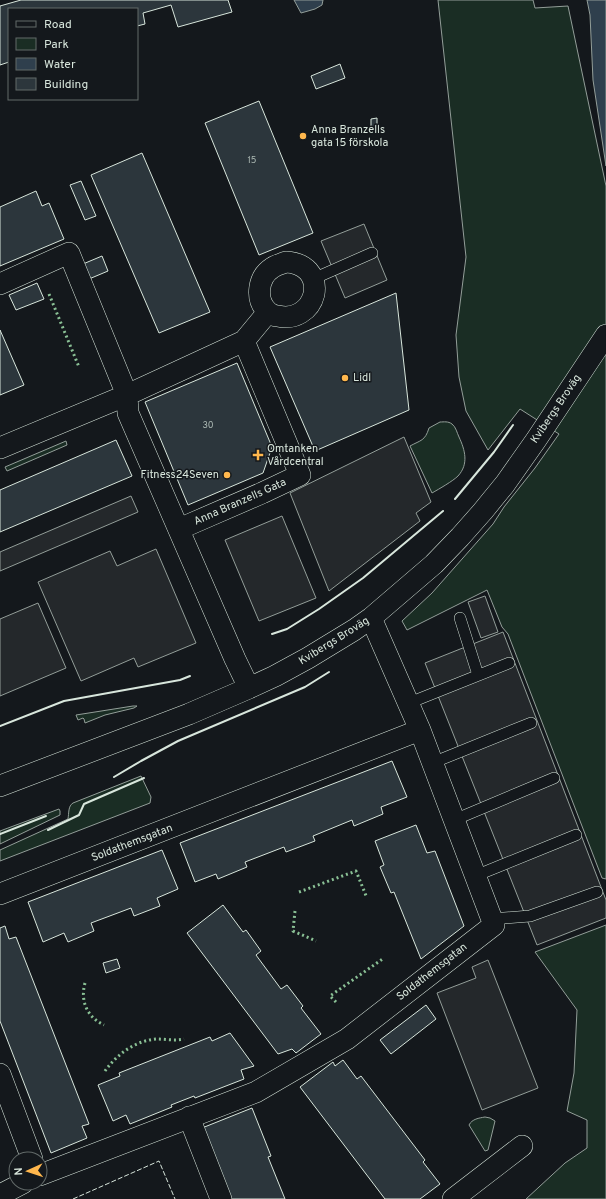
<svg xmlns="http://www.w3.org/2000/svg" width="606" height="1199" font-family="Overpass,sans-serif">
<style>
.green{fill:#1a2d24;stroke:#939e99}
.parking{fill:#24282b;stroke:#939e99}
.water{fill:#2f3f4d;stroke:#939e99}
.building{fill:#2c363c;stroke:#d8e6dc}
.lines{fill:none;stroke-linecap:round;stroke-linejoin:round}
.service-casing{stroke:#d8e6dc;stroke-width:12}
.minor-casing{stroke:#d8e6dc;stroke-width:22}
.service{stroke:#14181c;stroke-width:11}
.minor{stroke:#14181c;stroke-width:21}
.hedge{stroke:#8ac095;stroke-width:3;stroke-dasharray:2 3;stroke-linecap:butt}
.fence{stroke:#d8e6dc;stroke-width:1;stroke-dasharray:5 2;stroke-linecap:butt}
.wall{stroke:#d8e6dc;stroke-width:2}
.poi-dot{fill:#ffb74d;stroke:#14181c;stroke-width:1.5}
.labels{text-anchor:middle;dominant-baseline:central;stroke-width:3;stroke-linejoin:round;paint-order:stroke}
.number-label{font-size:9px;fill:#adbab4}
.poi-label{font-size:11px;fill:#d8e6dc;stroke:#14181c;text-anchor:start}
.street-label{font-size:11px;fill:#d8e6dc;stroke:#14181c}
</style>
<rect width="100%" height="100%" fill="#14181c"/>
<path class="green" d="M 438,0 L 533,0 L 535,8 L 568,6 L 606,186 L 606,879 L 602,878 L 508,634 L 502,627 L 487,590 L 407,630 L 402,621 L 432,593 L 493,524 L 504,507 L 535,468 L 559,434 L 520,409 L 488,450 L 466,411 L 459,377 L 456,335 L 466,257 Z
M 440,422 C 444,422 448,421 452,424 C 456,427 457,433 459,437 C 465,450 469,464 458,476 C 453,481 439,489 432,493 L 410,446 C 421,440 425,441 429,428 Z
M 66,441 L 67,445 L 7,471 L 5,467 Z
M 133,706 L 137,706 L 134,708 L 105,715 L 85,723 L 84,719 L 83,718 L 78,720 L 76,715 Z
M 141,776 L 151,797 L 150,803 L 0,861 L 0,850 L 68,819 C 69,813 68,806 73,803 Z
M 59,809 L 60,811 L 60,815 L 0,844 L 0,831 Z
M 606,925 L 606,1199 L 526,1199 L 565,1163 L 587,1148 L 587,1120 L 567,1111 L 574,1073 L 577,1010 L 535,952 Z
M 485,1117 L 490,1118 L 495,1121 L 488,1150 L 485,1151 L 469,1125 C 472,1119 479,1118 485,1117 Z"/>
<path class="parking" d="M 364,224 L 387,280 L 345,298 L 321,241 Z
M 404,437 L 431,502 L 416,513 L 420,521 L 329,591 L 290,493 Z
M 131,496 L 138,512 L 0,571 L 0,552 Z
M 282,516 L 316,598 L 259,621 L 225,540 Z
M 156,549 L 196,643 L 138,667 L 134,658 L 81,681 L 38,582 L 110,551 L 117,566 Z
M 485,596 L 498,632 L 481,638 L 468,602 Z
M 38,603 L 66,668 L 0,696 L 0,619 Z
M 503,632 L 606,900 L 606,918 L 537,945 L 425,663 Z
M 488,960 L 538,1088 L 482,1110 L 437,993 L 476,978 L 472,967 Z"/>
<path class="water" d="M 294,0 L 323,0 L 322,5 L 315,9 L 301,13 Z
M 587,0 L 606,0 L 606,166 L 593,80 L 590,15 Z"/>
<path class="building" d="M 21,0 L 228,0 L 232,12 L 178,27 L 171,5 L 143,13 L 145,24 L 137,26 L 137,9 L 9,9 L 9,62 L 0,65 L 0,6 Z
M 340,64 L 345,78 L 316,89 L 311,76 Z
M 259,101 L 313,233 L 259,255 L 205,123 Z
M 377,118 L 377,128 L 371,128 L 371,119 Z
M 142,153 L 210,312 L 159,333 L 91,175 Z
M 81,181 L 96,216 L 85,220 L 70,185 Z
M 36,191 L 42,206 L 49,203 L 64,239 L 0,266 L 0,207 Z
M 102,256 L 108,271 L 89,279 L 83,264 Z
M 37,283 L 44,299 L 16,310 L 9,295 Z
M 396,293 L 409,410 L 315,451 L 270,347 Z
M 0,330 L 24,385 L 0,395 Z
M 237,363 L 272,447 L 263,473 L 188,505 L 145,402 Z
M 116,440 L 132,476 L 0,532 L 0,490 Z
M 392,761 L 407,797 L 381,807 L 383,814 L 354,826 L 352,820 L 313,836 L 315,841 L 286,852 L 284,847 L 245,862 L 247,867 L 218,879 L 216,874 L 195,882 L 180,843 Z
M 416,825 L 427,853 L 435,851 L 464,926 L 421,959 L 394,892 L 391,893 L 380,867 L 384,865 L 375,841 Z
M 162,850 L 178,889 L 157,898 L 160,906 L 134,916 L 131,908 L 91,923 L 94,931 L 68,942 L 64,933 L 43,942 L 28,902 Z
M 223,905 L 243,932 L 246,930 L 261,951 L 256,955 L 281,989 L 287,985 L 303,1006 L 301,1008 L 321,1034 L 296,1053 L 292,1049 L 278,1054 L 187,933 Z
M 5,926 L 9,939 L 16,937 L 89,1124 L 82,1126 L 87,1138 L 51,1153 L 0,1021 L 0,928 Z
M 117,959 L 120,968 L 106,973 L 103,963 Z
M 426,1005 L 436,1019 L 391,1054 L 380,1040 Z
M 230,1033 L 254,1066 L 241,1070 L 244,1079 L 195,1098 L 194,1096 L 171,1105 L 172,1107 L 130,1124 L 126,1115 L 113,1121 L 98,1085 L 120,1076 L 119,1073 L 210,1037 L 212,1041 Z
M 343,1060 L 357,1079 L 361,1076 L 425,1160 L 423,1162 L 440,1184 L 420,1199 L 385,1199 L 300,1087 L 333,1062 L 335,1066 Z
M 252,1108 L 271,1156 L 268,1157 L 285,1199 L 230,1199 L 202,1128 Z"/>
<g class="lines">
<g class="service-casing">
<path id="service" d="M 313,279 L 372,253
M 460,618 L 478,675
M 409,703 L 509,663
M 432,763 L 531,723
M 454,820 L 554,778
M 475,876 L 576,835
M 491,919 L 530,916 L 597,892"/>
</g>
<g class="minor-casing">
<path id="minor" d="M 286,262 C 305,263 317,275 314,294 C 310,311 294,320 278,316 C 275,316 270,314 267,311 C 255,299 258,277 272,268 C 276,265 281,264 286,262 Z
M 0,284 L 69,253 L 127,395 L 128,413 L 235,659 L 249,688
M 0,448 L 127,395 L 244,341 L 268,312
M 179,529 L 262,493 L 300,475 L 244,341
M 0,786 L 189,714 L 249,688 L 275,676 L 308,658 L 354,630 L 371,618 L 434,564 L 460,537 L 483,511 L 505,484 L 536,440 L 606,335
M 0,894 L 420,730
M 0,1074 L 32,1159
M 189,1117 L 221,1199
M 40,1175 L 256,1092 L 347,1039 L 494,925 L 420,730 L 371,618
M 0,1195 L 23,1183
M 453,1199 L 522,1146"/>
</g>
<use href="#service" class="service"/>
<use href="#minor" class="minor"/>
<path class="hedge" d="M 49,294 L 79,367
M 299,892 L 356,871 L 367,898
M 295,911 L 293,931 L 316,941
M 85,983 C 80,1001 87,1017 104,1025
M 336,1002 L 330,996 L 384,958
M 105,1071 C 117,1054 135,1041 156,1039 C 165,1039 175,1041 184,1039"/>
<path class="fence" d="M 73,1199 L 159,1161 L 175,1199"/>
<path class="wall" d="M 455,499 L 494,452 L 513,425
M 272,634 L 287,629 L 319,609 L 363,578 L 443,511
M 0,726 L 64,701 L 180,680 L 190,676
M 114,777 L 141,761 L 178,741 L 305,687 L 329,672
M 48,830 L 79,815 L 84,804 L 144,778
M 0,834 L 46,816"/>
</g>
<g class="poi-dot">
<circle cx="303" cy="136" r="4"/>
<circle cx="345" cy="378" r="4"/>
<path d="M256 449h4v4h4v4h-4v4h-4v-4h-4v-4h4z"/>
<circle cx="227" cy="475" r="4"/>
</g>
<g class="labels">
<g class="number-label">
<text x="252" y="160">15</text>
<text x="208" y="425">30</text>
</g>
<g class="poi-label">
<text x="311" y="130">Anna Branzells<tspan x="311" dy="13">gata 15 förskola</tspan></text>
<text x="353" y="378">Lidl</text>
<text x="267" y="449">Omtanken<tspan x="267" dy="13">Vårdcentral</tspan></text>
<text x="219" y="475" text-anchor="end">Fitness24Seven</text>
</g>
<g class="street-label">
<text transform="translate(556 409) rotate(-56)">Kvibergs Broväg</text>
<text transform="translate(240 502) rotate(-24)">Anna Branzells Gata</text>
<text transform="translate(334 641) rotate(-32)">Kvibergs Broväg</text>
<text transform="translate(132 843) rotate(-21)">Soldathemsgatan</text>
<text transform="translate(432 972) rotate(-38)">Soldathemsgatan</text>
</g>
</g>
<rect x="8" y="8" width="130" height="92" fill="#14181c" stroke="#626a69"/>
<rect x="16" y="21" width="20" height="6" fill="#14181c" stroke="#626a69"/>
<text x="44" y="28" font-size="12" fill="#d8e6dc">Road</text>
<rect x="16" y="38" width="20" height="12" fill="#1a2d24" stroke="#626a69"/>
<text x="44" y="48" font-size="12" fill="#d8e6dc">Park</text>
<rect x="16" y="58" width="20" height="12" fill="#2f3f4d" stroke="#626a69"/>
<text x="44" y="68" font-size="12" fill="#d8e6dc">Water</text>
<rect x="16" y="78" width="20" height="12" fill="#2c363c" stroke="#626a69"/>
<text x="44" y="88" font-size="12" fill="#d8e6dc">Building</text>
<g transform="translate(28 1171) rotate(267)"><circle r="19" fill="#14181c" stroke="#626a69"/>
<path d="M0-3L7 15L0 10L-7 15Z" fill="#ffb74d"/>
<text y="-6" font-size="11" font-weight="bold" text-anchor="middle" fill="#d8e6dc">N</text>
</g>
</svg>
